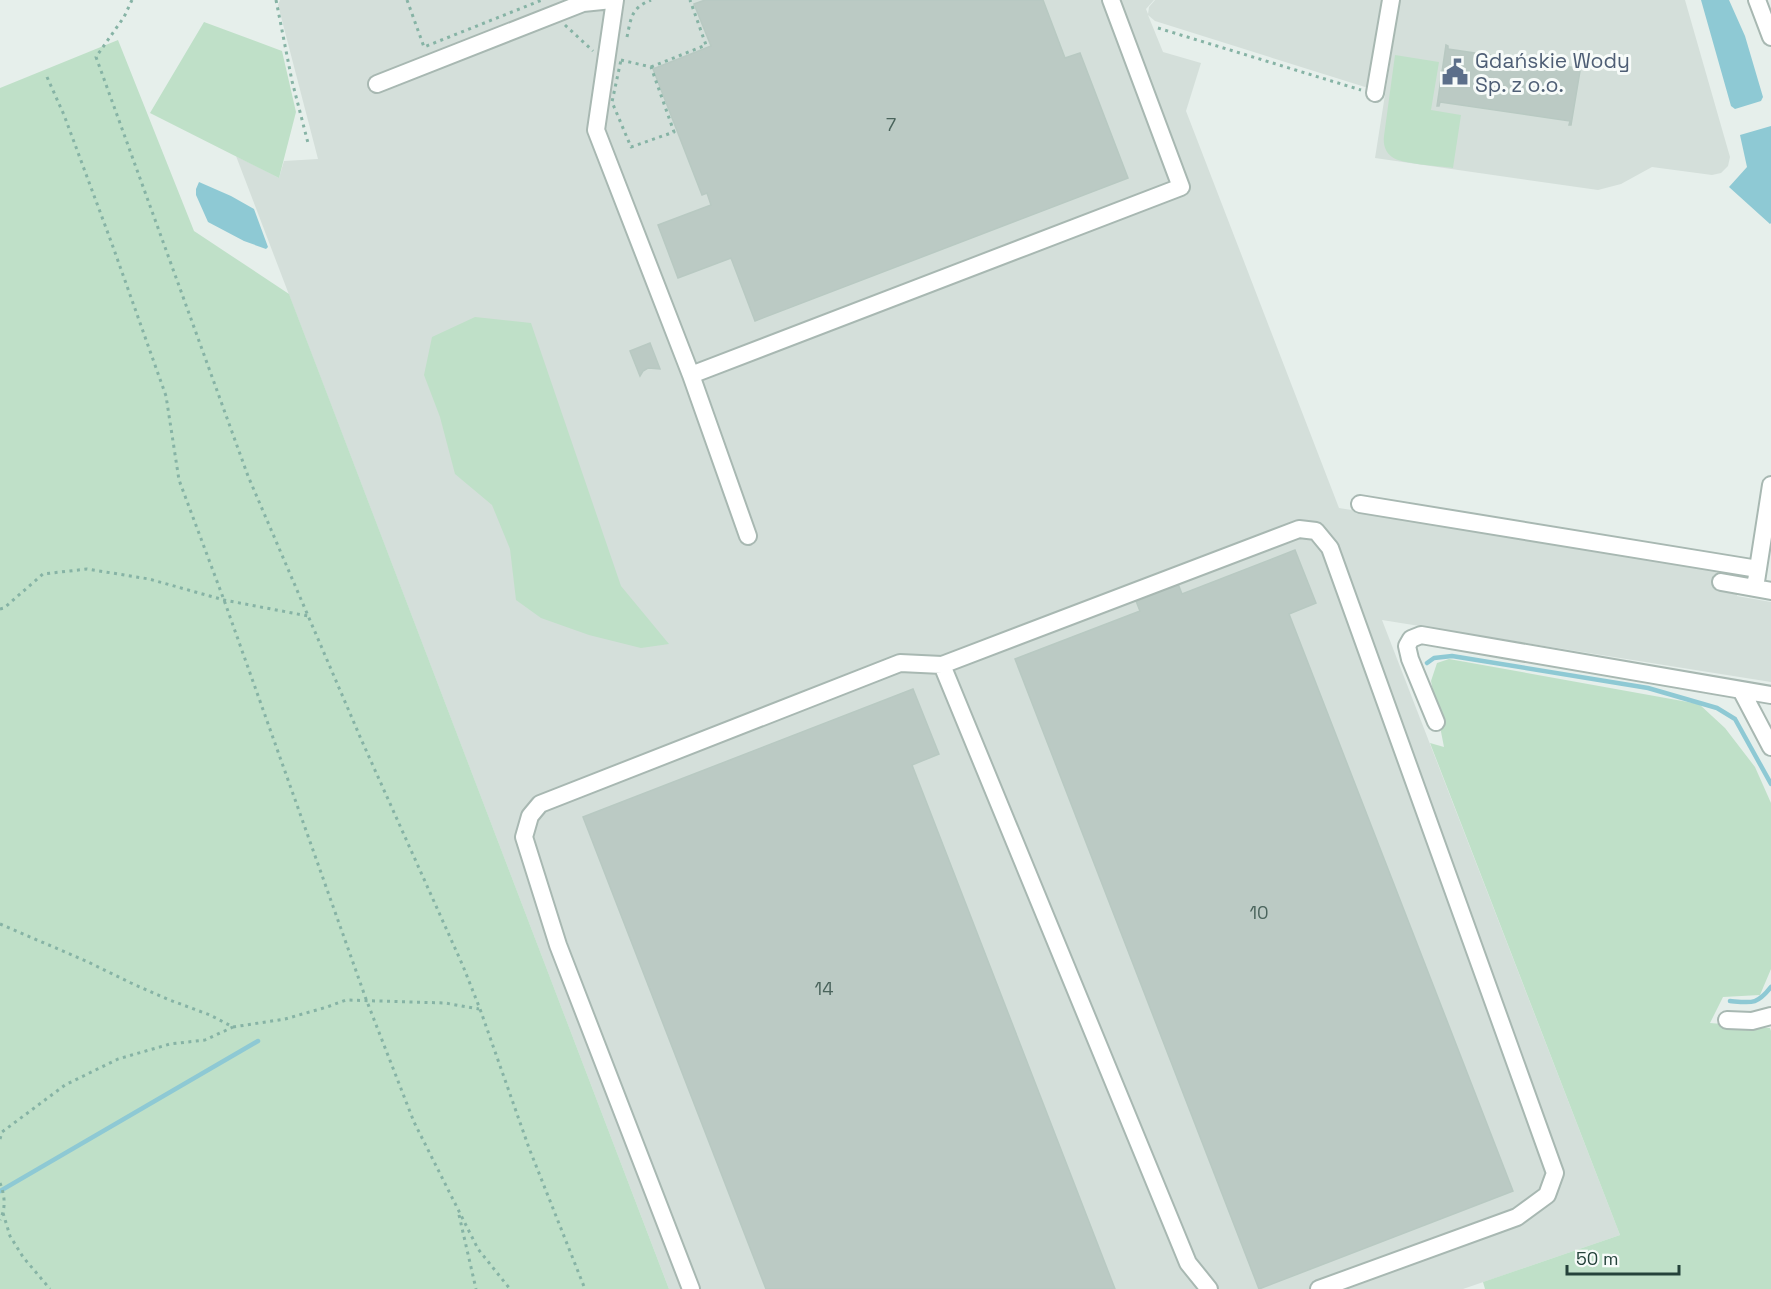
<svg xmlns="http://www.w3.org/2000/svg" width="1771" height="1289" font-family="'Space Grotesk',sans-serif">
<style>
.built{fill:#d4dfda}
.green{fill:#bfe0c8}
.water{fill:#8ec9d4}
.lines{fill:none;stroke-linecap:round;stroke-linejoin:round}
.stream{stroke:#8ec9d4;stroke-width:4.5}
.building{fill:#bbcac4;stroke:#b8c9c2;stroke-width:1.5}
.minor-casing{stroke:#a8b8b2;stroke-width:20}
.path{stroke:#86b3a5;stroke-width:3;stroke-dasharray:3 4.5;stroke-linecap:butt}
.minor{stroke:#fff;stroke-width:16}
.labels{text-anchor:middle;dominant-baseline:central;stroke-width:6;stroke-linejoin:round;paint-order:stroke}
.number-label{font-size:18px;fill:#4a645c}
.service-label{font-size:21px;fill:#4e5e75;stroke:#f7fbf9;text-anchor:start}
</style>
<rect width="100%" height="100%" fill="#e6efeb"/>
<path class="built" d="M 280,0 L 1154,0 L 1146,9 L 1148,14 L 1149,7 L 1155,0 L 1385,0 L 1373,85 L 1365,87 L 1155,21 L 1148,15 L 1163,52 L 1201,63 L 1186,111 L 1339,508 L 1741,573 L 1737,596 L 1771,602 L 1771,682 L 1382,620 L 1620,1235 L 1463,1289 L 669,1289 L 236,156 L 279,178 L 284,161 L 318,159 L 278,5 Z
M 1400,0 L 1685,0 L 1730,157 L 1728,166 L 1721,173 L 1712,175 L 1652,167 L 1621,184 L 1598,190 L 1375,158 Z"/>
<path class="green" d="M 204,22 L 282,51 L 296,112 L 279,178 L 150,113 Z
M 118,40 L 194,231 L 289,294 L 669,1289 L 0,1289 L 0,88 Z
M 1395,55 L 1439,62 L 1431,110 L 1461,115 L 1453,168 C 1440,166 1401,164 1392,157 C 1385,152 1383,144 1384,136 Z
M 475,317 L 531,323 L 621,586 L 669,644 L 641,648 L 589,635 L 541,618 L 516,600 L 510,549 L 492,505 L 455,474 L 440,417 L 424,375 L 432,337 Z
M 1449,659 L 1699,704 L 1725,728 L 1755,767 L 1771,803 L 1771,969 L 1760,995 L 1723,997 L 1710,1023 L 1770,1028 L 1771,1031 L 1771,1289 L 1485,1289 L 1483,1282 L 1620,1235 L 1430,743 L 1444,747 L 1431,681 L 1437,663 Z"/>
<path class="water" d="M 1701,0 L 1729,0 L 1745,36 L 1763,97 L 1761,101 L 1735,109 L 1731,106 Z
M 1771,126 L 1771,223 L 1770,224 L 1729,187 L 1747,167 L 1740,135 Z
M 199,182 L 231,196 L 254,209 L 268,247 L 266,249 L 244,241 L 208,222 L 196,195 L 196,189 Z"/>
<g class="lines">
<path class="stream" d="M 1427,663 L 1434,658 L 1452,656 L 1648,688 L 1717,708 L 1735,719 L 1771,784
M 1730,1001 C 1752,1003 1757,1005 1771,987
M 0,1191 L 258,1041"/>
</g>
<path class="building" d="M 705,0 L 1043,0 L 1065,58 L 1080,53 L 1128,178 L 755,321 L 731,258 L 678,278 L 658,225 L 711,205 L 707,193 L 702,195 L 653,69 L 711,46 L 694,4 Z
M 1446,45 L 1448,46 L 1448,49 L 1577,68 L 1578,65 L 1581,65 L 1571,125 L 1569,125 L 1570,121 L 1440,102 L 1439,106 L 1437,106 Z
M 650,343 L 660,369 L 648,368 L 643,371 L 640,376 L 630,351 Z
M 1295,550 L 1316,603 L 1289,614 L 1513,1191 L 1259,1289 L 1015,659 L 1140,611 L 1136,601 L 1178,584 L 1182,594 Z
M 913,689 L 939,754 L 912,765 L 1115,1289 L 766,1289 L 583,817 Z"/>
<g class="lines">
<g class="minor-casing">
<path id="minor" d="M 615,0 L 596,130 L 691,375 L 748,536
M 1757,0 L 1771,37
M 377,84 L 583,3 L 612,0
M 1375,93 L 1391,0
M 691,375 L 1181,187 L 1111,0
M 1360,504 L 1758,569
M 1721,582 L 1771,591
M 1755,588 L 1771,485
M 942,665 L 1188,1263 L 1209,1289
M 1741,690 L 1771,747
M 1436,722 L 1410,659 L 1407,646 L 1411,639 L 1421,635 L 1771,695
M 1727,1020 L 1752,1021 L 1771,1016
M 691,1289 L 558,945 L 524,837 L 530,816 L 540,804 L 900,663 L 942,665 L 1299,529 L 1316,531 L 1330,548 L 1555,1173 L 1547,1195 L 1517,1217 L 1319,1289"/>
</g>
<path class="path" d="M 132,0 L 124,17 L 96,57 L 248,476 L 361,739 L 463,966 L 480,1009 L 529,1148 L 585,1289
M 276,0 L 292,81 L 308,143
M 407,0 L 424,47 L 542,0
M 565,25 L 593,51
M 1158,28 L 1361,90
M 627,37 C 631,18 631,8 651,0
M 621,60 L 651,67 L 674,132 L 631,147 L 612,102 Z
M 651,67 L 706,45 L 690,0
M 47,77 L 64,115 L 112,244 L 166,396 L 179,480 L 224,600 L 366,999 L 414,1122 L 478,1249 L 510,1289
M 0,609 L 4,608 L 43,574 L 87,569 L 149,579 L 224,600 L 308,616
M 0,924 L 86,961 L 131,983 L 167,999 L 210,1015 L 233,1027 L 285,1019 L 327,1007 L 346,1000 L 445,1003 L 479,1009
M 0,1139 L 2,1132 L 65,1085 L 118,1059 L 170,1044 L 205,1040 L 233,1027
M 0,1183 C 5,1196 6,1208 0,1220
M 3,1213 L 10,1236 L 23,1257 L 50,1289
M 459,1215 L 476,1289"/>
<use href="#minor" class="minor"/>
</g>
<defs>
<g id="civic-bare" transform="scale(2.07)"><path d="M-.6-6.5H3V-4.5H.6V-3L4-1V1h2V6H-6V1h2V-1L-.6-3ZM-1.2 2.5V6h2.4V2.5Z" fill="#5c6f8a" stroke="#f7fbf9" stroke-width="2.5" paint-order="stroke"/></g>
</defs>
<g fill-rule="evenodd">
<use href="#civic-bare" x="1455" y="72"/>
</g>
<g class="labels">
<g class="number-label">
<text x="891" y="124">7</text>
<text x="1259" y="912">10</text>
<text x="824" y="988">14</text>
</g>
<g class="service-label">
<text x="1475" y="60">Gdańskie Wody<tspan x="1475" dy="24">Sp. z o.o.</tspan></text>
</g>
</g>
<path d="M1567 1265v9h112v-9" fill="none" stroke="#24423a" stroke-width="3"/>
<text x="1576" y="1265" font-size="18" fill="#24423a" stroke="#f7fbf9" stroke-width="4.5" paint-order="stroke">50 m</text>
</svg>
